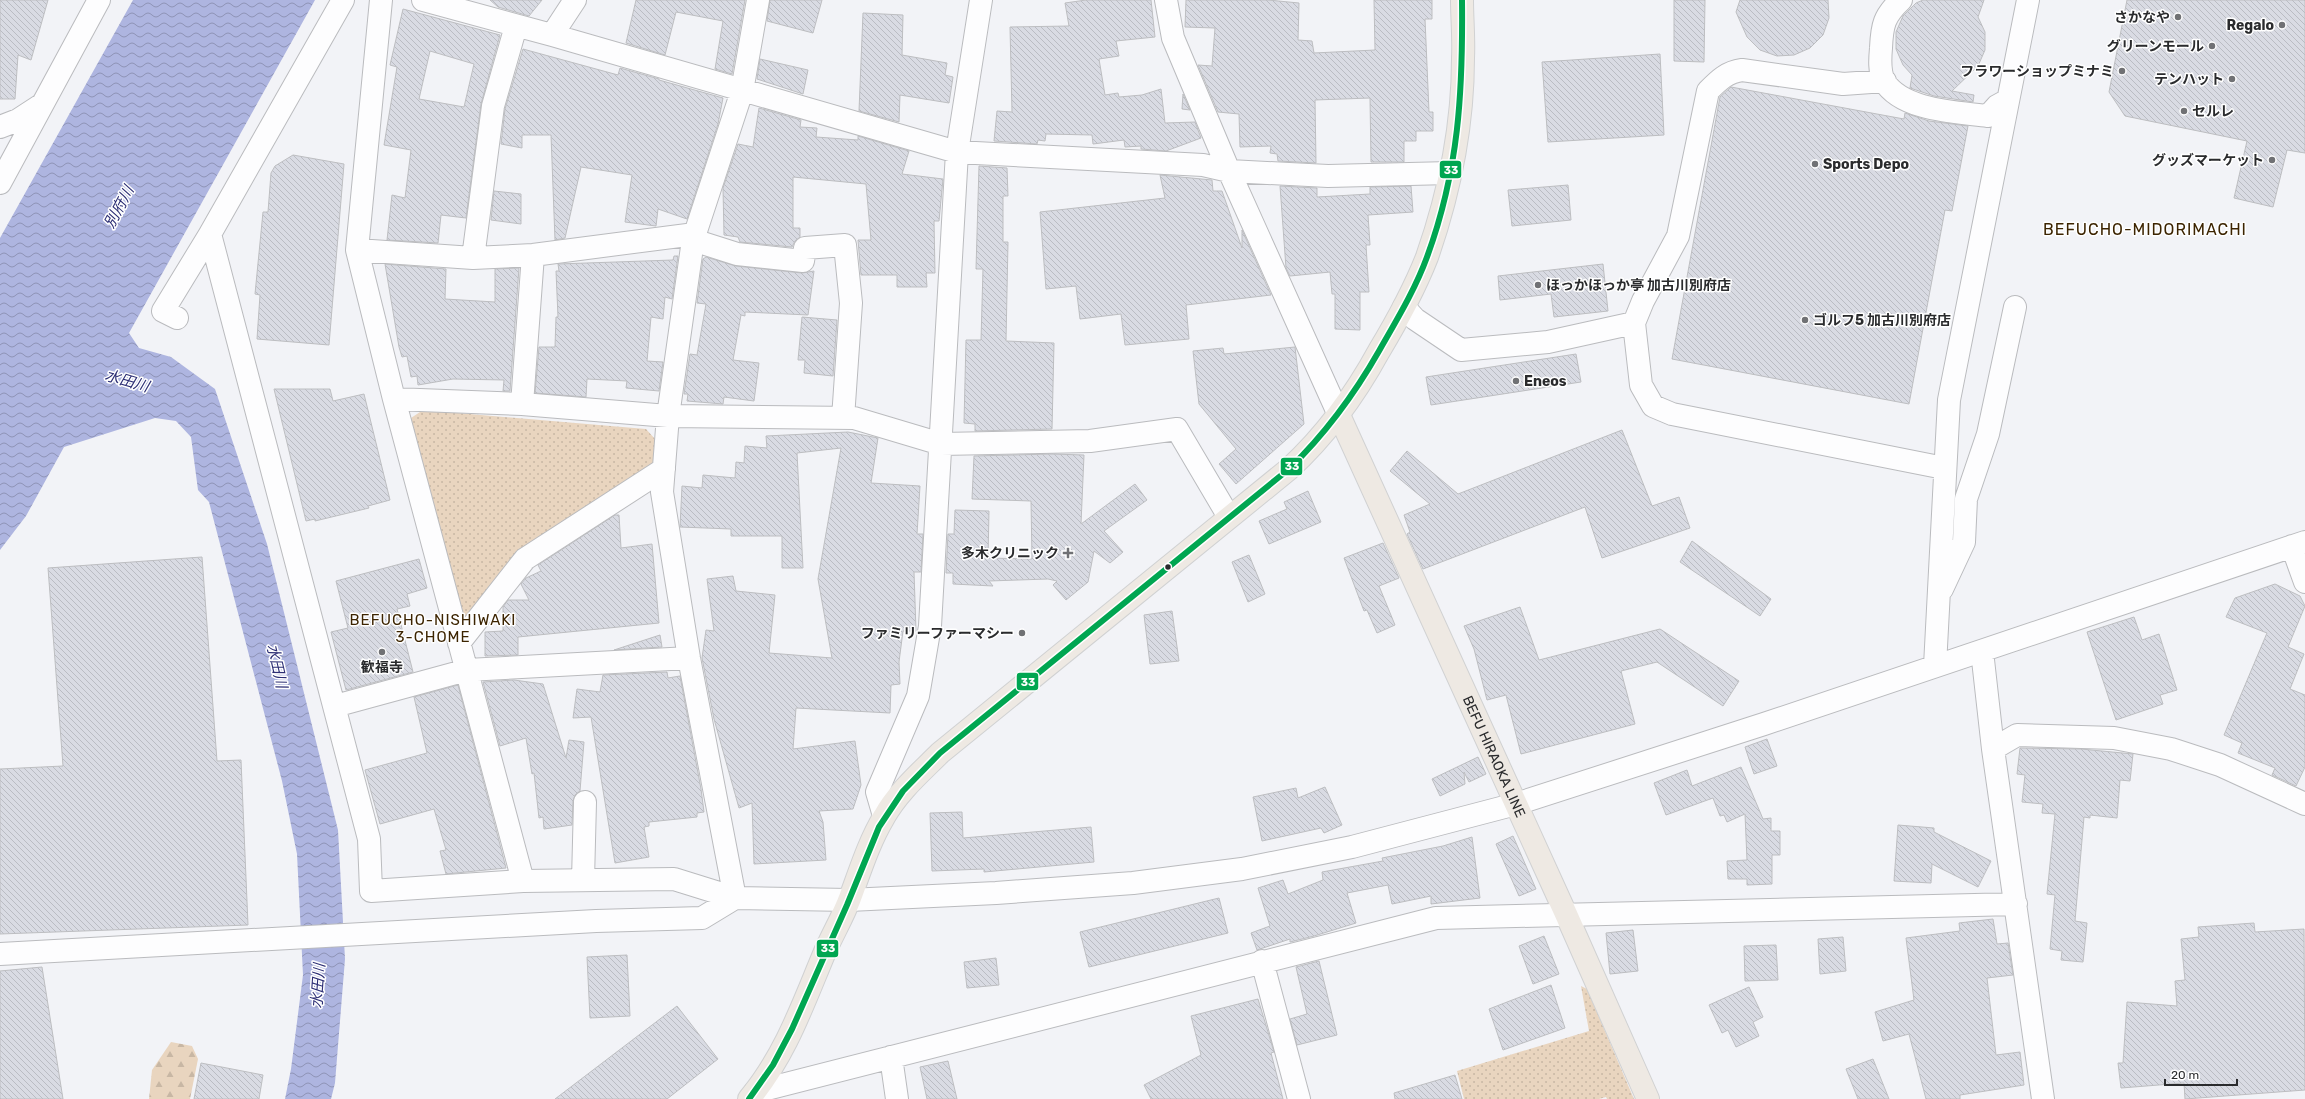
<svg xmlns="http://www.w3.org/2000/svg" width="2305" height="1099" font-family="Rubik,'Noto Sans JP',sans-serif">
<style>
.grass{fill:url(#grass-dots)}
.forest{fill:url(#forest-firs)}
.water{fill:url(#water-waves)}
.building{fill:url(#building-back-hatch);stroke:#bdbec1;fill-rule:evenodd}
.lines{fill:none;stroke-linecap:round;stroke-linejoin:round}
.minor-casing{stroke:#babbbe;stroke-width:24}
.major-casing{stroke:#d0d1d2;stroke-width:24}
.minor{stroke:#fdfdfe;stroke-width:22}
.major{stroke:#eee9e3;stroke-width:22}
.bus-1-casing{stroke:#fff;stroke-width:9}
.bus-1{stroke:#00a651;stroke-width:6}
.poi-dot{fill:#707174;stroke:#fff;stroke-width:1.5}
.bus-dot{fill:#2a2b2d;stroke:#fff;stroke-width:1.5}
.labels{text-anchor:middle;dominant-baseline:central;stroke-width:3;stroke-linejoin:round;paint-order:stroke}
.poi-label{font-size:14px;font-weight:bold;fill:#2a2b2d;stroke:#fff;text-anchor:end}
.street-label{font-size:14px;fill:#2a2b2d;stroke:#fff}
.water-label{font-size:15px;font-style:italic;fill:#2c2e74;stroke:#fff}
.neighbourhood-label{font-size:15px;letter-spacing:1px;fill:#3c2401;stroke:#fff}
.quarter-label{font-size:16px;letter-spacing:1px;fill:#3c2401;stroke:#fff}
.line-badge{stroke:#fff;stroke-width:1.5}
.badge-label{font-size:11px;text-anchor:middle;font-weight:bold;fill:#fff}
</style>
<defs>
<pattern id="grass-dots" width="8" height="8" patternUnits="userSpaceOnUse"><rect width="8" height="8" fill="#e9d5bf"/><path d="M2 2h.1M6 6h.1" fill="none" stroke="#c8b7a4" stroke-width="1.8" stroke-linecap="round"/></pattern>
<pattern id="forest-firs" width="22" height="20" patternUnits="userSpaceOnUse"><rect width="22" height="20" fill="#e9d5bf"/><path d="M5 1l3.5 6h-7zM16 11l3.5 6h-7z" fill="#c8b7a4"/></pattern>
<pattern id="water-waves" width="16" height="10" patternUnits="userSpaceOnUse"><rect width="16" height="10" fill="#aeb5e0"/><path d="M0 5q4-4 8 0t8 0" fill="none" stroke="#8e93b6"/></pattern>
<pattern id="building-back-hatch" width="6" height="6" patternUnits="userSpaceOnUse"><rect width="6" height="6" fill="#d9dbe3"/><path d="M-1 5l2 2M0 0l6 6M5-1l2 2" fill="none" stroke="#babcc3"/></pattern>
</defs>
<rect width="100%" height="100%" fill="#f2f3f7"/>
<path class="grass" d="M 423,410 L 646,429 L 655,439 L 652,473 L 583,513 L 465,623 L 411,418 Z
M 1581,986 L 1587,989 L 1634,1099 L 1607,1099 L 1606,1097 L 1599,1099 L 1464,1099 L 1457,1071 L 1589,1031 Z"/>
<path class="forest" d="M 171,1042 L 192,1046 L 198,1059 L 190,1099 L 149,1099 L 152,1070 Z"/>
<path class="water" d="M 133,0 L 315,0 L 129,333 L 139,348 L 171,357 L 215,389 L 267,544 L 338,830 L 345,959 L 335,1083 L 331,1099 L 285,1099 L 291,1069 L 303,975 L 297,854 L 282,781 L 209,502 L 198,490 L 191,437 L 176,421 L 155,418 L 64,447 L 26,516 L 0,550 L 0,238 Z"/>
<path class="building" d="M 0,0 L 48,0 L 31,60 L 18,55 L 15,99 L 0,99 Z
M 490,0 L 542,0 L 529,16 L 498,7 Z
M 636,0 L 745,0 L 732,74 L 715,69 L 723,21 L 676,12 L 665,55 L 626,43 Z
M 770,0 L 822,0 L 813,33 L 767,21 Z
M 1086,0 L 1151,0 L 1155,37 L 1116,41 L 1119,56 L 1099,59 L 1105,95 L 1118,93 L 1119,97 L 1142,95 L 1161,89 L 1165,123 L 1195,122 L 1201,138 L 1166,151 L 1141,149 L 1141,146 L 1125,147 L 1124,140 L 1093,144 L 1092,135 L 1046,134 L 1045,141 L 1038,140 L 1037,144 L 994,141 L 997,111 L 1012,112 L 1010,27 L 1069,26 L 1065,3 Z
M 1186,0 L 1268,0 L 1299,3 L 1298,40 L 1312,41 L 1314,53 L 1375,50 L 1374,0 L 1432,0 L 1432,19 L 1425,19 L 1429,112 L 1433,112 L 1433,131 L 1416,131 L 1416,141 L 1404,141 L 1404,162 L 1371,162 L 1370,98 L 1315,100 L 1316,163 L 1278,161 L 1277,154 L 1270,153 L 1271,146 L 1240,147 L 1239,114 L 1218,112 L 1198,65 L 1212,66 L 1215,28 L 1185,27 Z
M 1674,0 L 1705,0 L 1704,62 L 1674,61 Z
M 1740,0 L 1828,0 L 1829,18 L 1823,35 L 1810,48 L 1794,55 L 1777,56 L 1760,50 L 1747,37 L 1736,12 Z
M 1923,0 L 1984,0 L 1978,17 L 1985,32 L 1985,50 L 1978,66 L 1952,91 L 1974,95 L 1973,102 L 1934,96 L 1910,88 L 1912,75 L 1903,65 L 1896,49 L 1896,32 L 1903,16 L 1916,3 Z
M 2127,0 L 2305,0 L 2305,153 L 2287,150 L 2273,207 L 2234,198 L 2247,141 L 2125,116 L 2109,92 Z
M 403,9 L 500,35 L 481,104 L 466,218 L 441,215 L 438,243 L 387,240 L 392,195 L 405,198 L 411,150 L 384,145 L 397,67 L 390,65 ZM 430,51 L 474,64 L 464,107 L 419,99 Z
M 863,13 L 903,15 L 902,55 L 947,63 L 945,75 L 953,77 L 949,103 L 900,95 L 899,122 L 859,111 Z
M 523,49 L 618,75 L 620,68 L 659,79 L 659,80 L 723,98 L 718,124 L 687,219 L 658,209 L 656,226 L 625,222 L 632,175 L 581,167 L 565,238 L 555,240 L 551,135 L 522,135 L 522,148 L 501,144 L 505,109 Z
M 1660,54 L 1664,135 L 1548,142 L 1542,62 Z
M 760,59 L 808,70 L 803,94 L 757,79 Z
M 1731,87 L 1904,119 L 1905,113 L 1929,121 L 1968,126 L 1952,211 L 1945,210 L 1909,404 L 1672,359 L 1720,97 Z
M 1183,94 L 1190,110 L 1182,109 Z
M 759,108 L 801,120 L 800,127 L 817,128 L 816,137 L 858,140 L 858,136 L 909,151 L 902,174 L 943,179 L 939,221 L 934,221 L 935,273 L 926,273 L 927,287 L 897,287 L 897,275 L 861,275 L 858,240 L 871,240 L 866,184 L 793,177 L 793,228 L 800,228 L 800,237 L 795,241 L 792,247 L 740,242 L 738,237 L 724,235 L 723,188 L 738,144 L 753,147 Z
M 293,155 L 344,164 L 329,345 L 257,339 L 260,295 L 255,294 L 263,212 L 268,212 L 271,173 L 275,166 Z
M 979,166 L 1007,168 L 1008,196 L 1003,196 L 1003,242 L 1008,242 L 1006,341 L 1054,343 L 1052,429 L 975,431 L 975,424 L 964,423 L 966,340 L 981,340 L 983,269 L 976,269 Z
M 1160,175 L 1212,180 L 1213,191 L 1222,191 L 1242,248 L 1242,230 L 1271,295 L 1186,305 L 1189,339 L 1125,345 L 1121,314 L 1080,319 L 1076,286 L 1046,289 L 1040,212 L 1165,198 Z
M 1568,185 L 1571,220 L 1512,226 L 1508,190 Z
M 1280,186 L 1317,188 L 1317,197 L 1370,194 L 1370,187 L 1411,186 L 1413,212 L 1368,215 L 1370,245 L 1366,245 L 1369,292 L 1360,292 L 1360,330 L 1335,329 L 1335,294 L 1332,294 L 1330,272 L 1290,276 L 1286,268 Z
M 494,191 L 521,194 L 521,224 L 491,220 Z
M 674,256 L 678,256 L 672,299 L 665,297 L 663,319 L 651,317 L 647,361 L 663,362 L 659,391 L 626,388 L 627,381 L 587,379 L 586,397 L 535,393 L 539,347 L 555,347 L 556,317 L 558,317 L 556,271 L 559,271 L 558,264 L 673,260 Z
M 706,257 L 736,266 L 802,273 L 814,271 L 808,315 L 745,312 L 745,316 L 741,315 L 733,360 L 759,363 L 754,401 L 724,397 L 723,404 L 687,401 L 688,394 L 684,394 L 690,354 L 697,355 L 706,304 L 697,303 L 703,259 Z
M 385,264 L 446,269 L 445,299 L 495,302 L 495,269 L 519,268 L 510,391 L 503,391 L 504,380 L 453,379 L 418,385 L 417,376 L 411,377 L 407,356 L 402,357 L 399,347 Z
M 1603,264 L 1608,311 L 1554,317 L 1551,294 L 1500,300 L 1498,276 Z
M 802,317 L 837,320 L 833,376 L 804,373 L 805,360 L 798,360 Z
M 1295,347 L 1304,424 L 1236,484 L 1219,464 L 1236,449 L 1199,404 L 1193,351 L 1223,348 L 1224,354 Z
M 1576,354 L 1581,382 L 1431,405 L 1426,377 Z
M 274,389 L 330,389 L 333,401 L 364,394 L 390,500 L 368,506 L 369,508 L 315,521 L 315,519 L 306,521 Z
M 1622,430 L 1652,506 L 1679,497 L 1690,528 L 1602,558 L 1585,507 L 1423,569 L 1407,534 L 1410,532 L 1404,515 L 1430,504 L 1390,471 L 1407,451 L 1458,494 Z
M 848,432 L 878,438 L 871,483 L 920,486 L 917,534 L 923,534 L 921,572 L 914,572 L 916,631 L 903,631 L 899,662 L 900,684 L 891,685 L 890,713 L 796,708 L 793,749 L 855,741 L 861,785 L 853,809 L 819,811 L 823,822 L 826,860 L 754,864 L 752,803 L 739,808 L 714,719 L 702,658 L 706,630 L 714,631 L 707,579 L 733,576 L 736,591 L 775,595 L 769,653 L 832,658 L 818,579 L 841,448 L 797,453 L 803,568 L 782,568 L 782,536 L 731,536 L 731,529 L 680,527 L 682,486 L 702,488 L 703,475 L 735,478 L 736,462 L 744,463 L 745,446 L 767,448 L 766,436 Z
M 1051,454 L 1084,455 L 1081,524 L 1135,484 L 1147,500 L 1104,531 L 1123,552 L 1110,563 L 1094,551 L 1088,582 L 1066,600 L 1053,585 L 1057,581 L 1048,579 L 989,581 L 993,586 L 953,584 L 953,573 L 946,573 L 948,534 L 954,534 L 955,510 L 989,511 L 988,558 L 1032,559 L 1031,501 L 972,499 L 974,456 Z
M 1308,491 L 1321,522 L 1269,544 L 1259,521 L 1287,509 L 1284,502 Z
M 615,515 L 619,515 L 621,548 L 652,544 L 659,623 L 518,637 L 518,655 L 485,656 L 485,632 L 503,631 L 503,607 L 508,600 L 529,600 L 521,584 L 526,578 L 541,571 L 538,565 Z
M 1692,541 L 1771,599 L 1760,616 L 1680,562 Z
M 1383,543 L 1399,578 L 1379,586 L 1395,625 L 1377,633 L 1367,610 L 1364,611 L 1344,558 Z
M 1249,555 L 1265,594 L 1248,602 L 1232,562 Z
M 202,557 L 217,761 L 241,760 L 248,925 L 0,934 L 0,769 L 63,766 L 48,568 Z
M 419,559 L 427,588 L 407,594 L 410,606 L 397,609 L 413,672 L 346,690 L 331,632 L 348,628 L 336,581 Z
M 2275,584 L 2300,596 L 2305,606 L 2288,647 L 2304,654 L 2290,689 L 2305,695 L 2305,767 L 2296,786 L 2272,775 L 2275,768 L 2238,753 L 2242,743 L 2224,735 L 2267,633 L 2226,617 L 2235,598 Z
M 1520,607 L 1539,660 L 1660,629 L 1739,681 L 1723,706 L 1657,662 L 1621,671 L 1635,724 L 1521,754 L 1506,695 L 1487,700 L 1474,649 L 1464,626 Z
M 1172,611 L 1179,661 L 1150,664 L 1144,615 Z
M 2134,617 L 2142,640 L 2159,634 L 2177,690 L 2160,695 L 2163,704 L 2116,720 L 2087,632 Z
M 660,635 L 662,647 L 614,650 Z
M 667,672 L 668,678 L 680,676 L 701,789 L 704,812 L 697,813 L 697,817 L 649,822 L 649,826 L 644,827 L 649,857 L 615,863 L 591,717 L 573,718 L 577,689 L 600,692 L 603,675 Z
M 514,680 L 543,684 L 566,758 L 569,740 L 584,742 L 580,791 L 575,795 L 573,801 L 572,825 L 544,829 L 543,817 L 539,818 L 534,773 L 532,774 L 526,738 L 500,746 L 483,682 Z
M 458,685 L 498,837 L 506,868 L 446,874 L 440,851 L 446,850 L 434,809 L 380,824 L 365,770 L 427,753 L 414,697 Z
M 1767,739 L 1777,766 L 1754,774 L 1745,747 Z
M 2020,748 L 2081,749 L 2133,754 L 2130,781 L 2120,780 L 2117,818 L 2090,815 L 2090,818 L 2084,817 L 2075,921 L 2087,923 L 2083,962 L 2061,960 L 2062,951 L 2050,949 L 2055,895 L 2047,894 L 2055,814 L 2042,813 L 2043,804 L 2022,802 L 2025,775 L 2017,774 Z
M 1478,757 L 1486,774 L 1469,782 L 1464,772 L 1465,784 L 1440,796 L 1432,779 Z
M 1741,767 L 1763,819 L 1771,818 L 1771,831 L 1780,831 L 1780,855 L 1772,855 L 1772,884 L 1747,885 L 1747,879 L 1728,879 L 1727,861 L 1747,860 L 1745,814 L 1727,822 L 1724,815 L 1720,816 L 1713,798 L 1666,815 L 1654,783 L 1687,770 L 1692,786 Z
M 1325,787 L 1342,825 L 1324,833 L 1321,828 L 1262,841 L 1253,797 L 1296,788 L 1298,798 Z
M 962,812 L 963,838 L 1091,827 L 1094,862 L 984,872 L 984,869 L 932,871 L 930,813 Z
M 1898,825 L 1934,828 L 1934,832 L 1991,861 L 1978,887 L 1932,864 L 1931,883 L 1894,881 Z
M 1513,836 L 1536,889 L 1519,896 L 1496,844 Z
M 1472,837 L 1480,898 L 1431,904 L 1431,896 L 1392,904 L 1388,885 L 1347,893 L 1356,923 L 1314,936 L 1290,942 L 1290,939 L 1257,950 L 1251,933 L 1270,926 L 1258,888 L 1283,880 L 1288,894 L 1323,880 L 1322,872 L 1383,861 L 1382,858 L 1443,846 Z
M 1219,898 L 1228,933 L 1089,967 L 1080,932 Z
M 1993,919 L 1997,944 L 2008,943 L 2013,975 L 1987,978 L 1996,1055 L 2020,1052 L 2024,1085 L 1960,1095 L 1960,1099 L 1926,1099 L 1909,1034 L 1883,1041 L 1875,1012 L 1914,1000 L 1906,938 L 1960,931 L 1959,923 Z
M 2254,923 L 2255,932 L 2304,929 L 2305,1090 L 2185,1099 L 2184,1083 L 2121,1088 L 2118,1063 L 2123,1063 L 2127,1002 L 2177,1006 L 2175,981 L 2185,980 L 2181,939 L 2199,937 L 2198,927 Z
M 1633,930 L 1638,971 L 1610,974 L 1606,933 Z
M 1544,936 L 1559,974 L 1533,984 L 1519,946 Z
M 1843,937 L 1846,971 L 1820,974 L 1818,939 Z
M 1776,945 L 1778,980 L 1745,981 L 1744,946 Z
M 627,955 L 630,1016 L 590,1018 L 587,957 Z
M 996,958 L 999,985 L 967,988 L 964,962 Z
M 1319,961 L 1337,1035 L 1297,1045 L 1290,1019 L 1307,1014 L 1296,967 Z
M 42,967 L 63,1099 L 0,1099 L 0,971 Z
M 1551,985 L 1565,1028 L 1503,1050 L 1489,1009 Z
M 1749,987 L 1763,1017 L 1753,1022 L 1759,1036 L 1736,1047 L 1728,1030 L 1722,1033 L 1709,1005 Z
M 1258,999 L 1274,1052 L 1271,1053 L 1283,1099 L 1151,1099 L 1144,1085 L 1201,1055 L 1191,1016 Z
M 677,1006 L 718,1059 L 667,1099 L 555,1099 Z
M 1873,1059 L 1889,1099 L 1858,1099 L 1846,1069 Z
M 948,1061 L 957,1099 L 927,1099 L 920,1067 Z
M 201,1063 L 263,1075 L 259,1099 L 194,1099 Z
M 1455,1075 L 1462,1099 L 1395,1099 L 1394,1093 Z"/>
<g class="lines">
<g class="minor-casing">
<path id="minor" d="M 343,0 L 210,234 L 369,839 L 371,891 L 523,881 L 674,879 L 735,898 L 849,900 L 996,893 L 1133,883 L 1242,869 L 1352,847 L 1516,804 L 1764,724 L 2305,542
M 381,0 L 357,250 L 394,399 L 523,881
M 423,0 L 552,35 L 957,152 L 1203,165 L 1229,171 L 1328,176 L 1450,173
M 1166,0 L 1173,38 L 1229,171 L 1339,415
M 1901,0 C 1884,16 1882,25 1881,48 C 1880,59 1879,71 1884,81 C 1902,111 1958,112 1988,116 L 1997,106 L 2008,100
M 552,35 L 575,0
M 1885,81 L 1843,84 L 1742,70 C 1727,72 1719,80 1708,91 L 1678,236 L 1643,301 L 1634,323 L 1641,385 L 1653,406 L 1672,414 L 1944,468
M 0,127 L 18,120 L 41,105
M 0,183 L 99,0
M 693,240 L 737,254 L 803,261 L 805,248 L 845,245 L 851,303 L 843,418
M 357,250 L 473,258 L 533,255 L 695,234
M 473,258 L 493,106 L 516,26
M 1404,307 L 1415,319 L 1461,350 L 1548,342 L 1634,323
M 177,318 L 163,311 L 210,234
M 394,399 L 522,404 L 668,416 L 854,418 L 941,444 L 1090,441 L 1177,429 L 1229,517
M 522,404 L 533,255
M 2292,546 L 2305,582
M 1942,589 L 1964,542 L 1966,499 L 1988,434 L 2015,307
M 459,643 L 525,559 L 664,469
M 1982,651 L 1993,749
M 1935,666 L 1949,400 L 2028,0
M 335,706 L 467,670 L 689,658
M 884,816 L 877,792 L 918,696 L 930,626 L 957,152 L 981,0
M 583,880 L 585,802
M 735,898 L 689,658 L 662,492 L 668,416 L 693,240 L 742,91 L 758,0
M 0,954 L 596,921 L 702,918 L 735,898
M 1262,961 L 1299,1099
M 891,1057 L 897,1099
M 755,1092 L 1436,918 L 2016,904
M 2043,1099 L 1993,749 L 2017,735 L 2114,738 L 2171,749 L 2220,765 L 2305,804"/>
</g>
<g class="major-casing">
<g id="major">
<path id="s1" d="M 1339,415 L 1566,914 L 1648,1099"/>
<path d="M 749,1099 C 785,1056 803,1004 824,954 C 832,935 843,917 850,898 C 860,871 869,842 884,817 C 898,792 920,773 940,753 L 1289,469 C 1326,435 1355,395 1379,351 C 1397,321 1414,290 1427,257 C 1449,194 1463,124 1463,58 C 1464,38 1462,19 1462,0"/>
</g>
</g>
<use href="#minor" class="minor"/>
<use href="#major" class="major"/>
<g class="bus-1-casing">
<path id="bus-1" d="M 749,1099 L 773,1065 L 792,1029 L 847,905 L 879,827 L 903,791 L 940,753 L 1289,469 C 1325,434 1354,395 1379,351 C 1396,321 1415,290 1427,257 C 1459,170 1463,91 1462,0"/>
</g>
<use href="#bus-1" class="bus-1"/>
</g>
<g class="poi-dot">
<circle cx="2178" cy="17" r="4"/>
<circle cx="2282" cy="25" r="4"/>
<circle cx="2212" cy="46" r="4"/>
<circle cx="2122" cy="71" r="4"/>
<circle cx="2232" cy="79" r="4"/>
<circle cx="2184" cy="111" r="4"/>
<circle cx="2272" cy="160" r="4"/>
<circle cx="1815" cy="164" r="4"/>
<circle cx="1538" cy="285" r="4"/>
<circle cx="1805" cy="320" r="4"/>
<circle cx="1516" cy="381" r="4"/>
<path d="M1066 547h4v4h4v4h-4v4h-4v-4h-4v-4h4z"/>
<circle cx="1022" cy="633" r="4"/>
<circle cx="382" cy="652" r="4"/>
</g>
<circle class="bus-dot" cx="1168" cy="567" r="3.5"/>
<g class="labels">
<g class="poi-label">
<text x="2170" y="17">さかなや</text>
<text x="2274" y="25">Regalo</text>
<text x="2204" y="46">グリーンモール</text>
<text x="2114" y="71">フラワーショップミナミ</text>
<text x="2224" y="79">テンハット</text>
<text x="2192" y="111" text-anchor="start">セルレ</text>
<text x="2264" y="160">グッズマーケット</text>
<text x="1823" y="164" text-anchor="start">Sports Depo</text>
<text x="1546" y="285" text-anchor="start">ほっかほっか亭 加古川別府店</text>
<text x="1813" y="320" text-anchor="start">ゴルフ5 加古川別府店</text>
<text x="1524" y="381" text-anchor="start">Eneos</text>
<text x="1059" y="553">多木クリニック</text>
<text x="1014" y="633">ファミリーファーマシー</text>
<text x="382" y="667" text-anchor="middle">歓福寺</text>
</g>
<g class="street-label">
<text stroke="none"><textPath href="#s1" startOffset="375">BEFU HIRAOKA LINE</textPath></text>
</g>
<g class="water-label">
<text transform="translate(119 207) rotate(-62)">別府川</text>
<text transform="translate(127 381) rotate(16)">水田川</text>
<text transform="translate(277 666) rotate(77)">水田川</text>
<text transform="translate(318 986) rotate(-86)">水田川</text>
</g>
<g class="neighbourhood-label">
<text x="433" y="620">BEFUCHO-NISHIWAKI<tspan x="433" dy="17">3-CHOME</tspan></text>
</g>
<g class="quarter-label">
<text x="2145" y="229">BEFUCHO-MIDORIMACHI</text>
</g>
</g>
<g class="line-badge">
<rect x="1439" y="160" width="23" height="19" rx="4" fill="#00a651"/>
<rect x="1280" y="457" width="23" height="19" rx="4" fill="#00a651"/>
<rect x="1016" y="672" width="23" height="19" rx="4" fill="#00a651"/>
<rect x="816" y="939" width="23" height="19" rx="4" fill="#00a651"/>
</g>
<g class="badge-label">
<text x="1451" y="174">33</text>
<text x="1292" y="470">33</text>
<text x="1028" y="686">33</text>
<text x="828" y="952">33</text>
</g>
<path d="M2165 1079v6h72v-6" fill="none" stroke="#2a2b2d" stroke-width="2"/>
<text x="2171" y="1079" font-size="12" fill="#2a2b2d" stroke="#ffffff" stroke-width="3" paint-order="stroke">20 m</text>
</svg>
